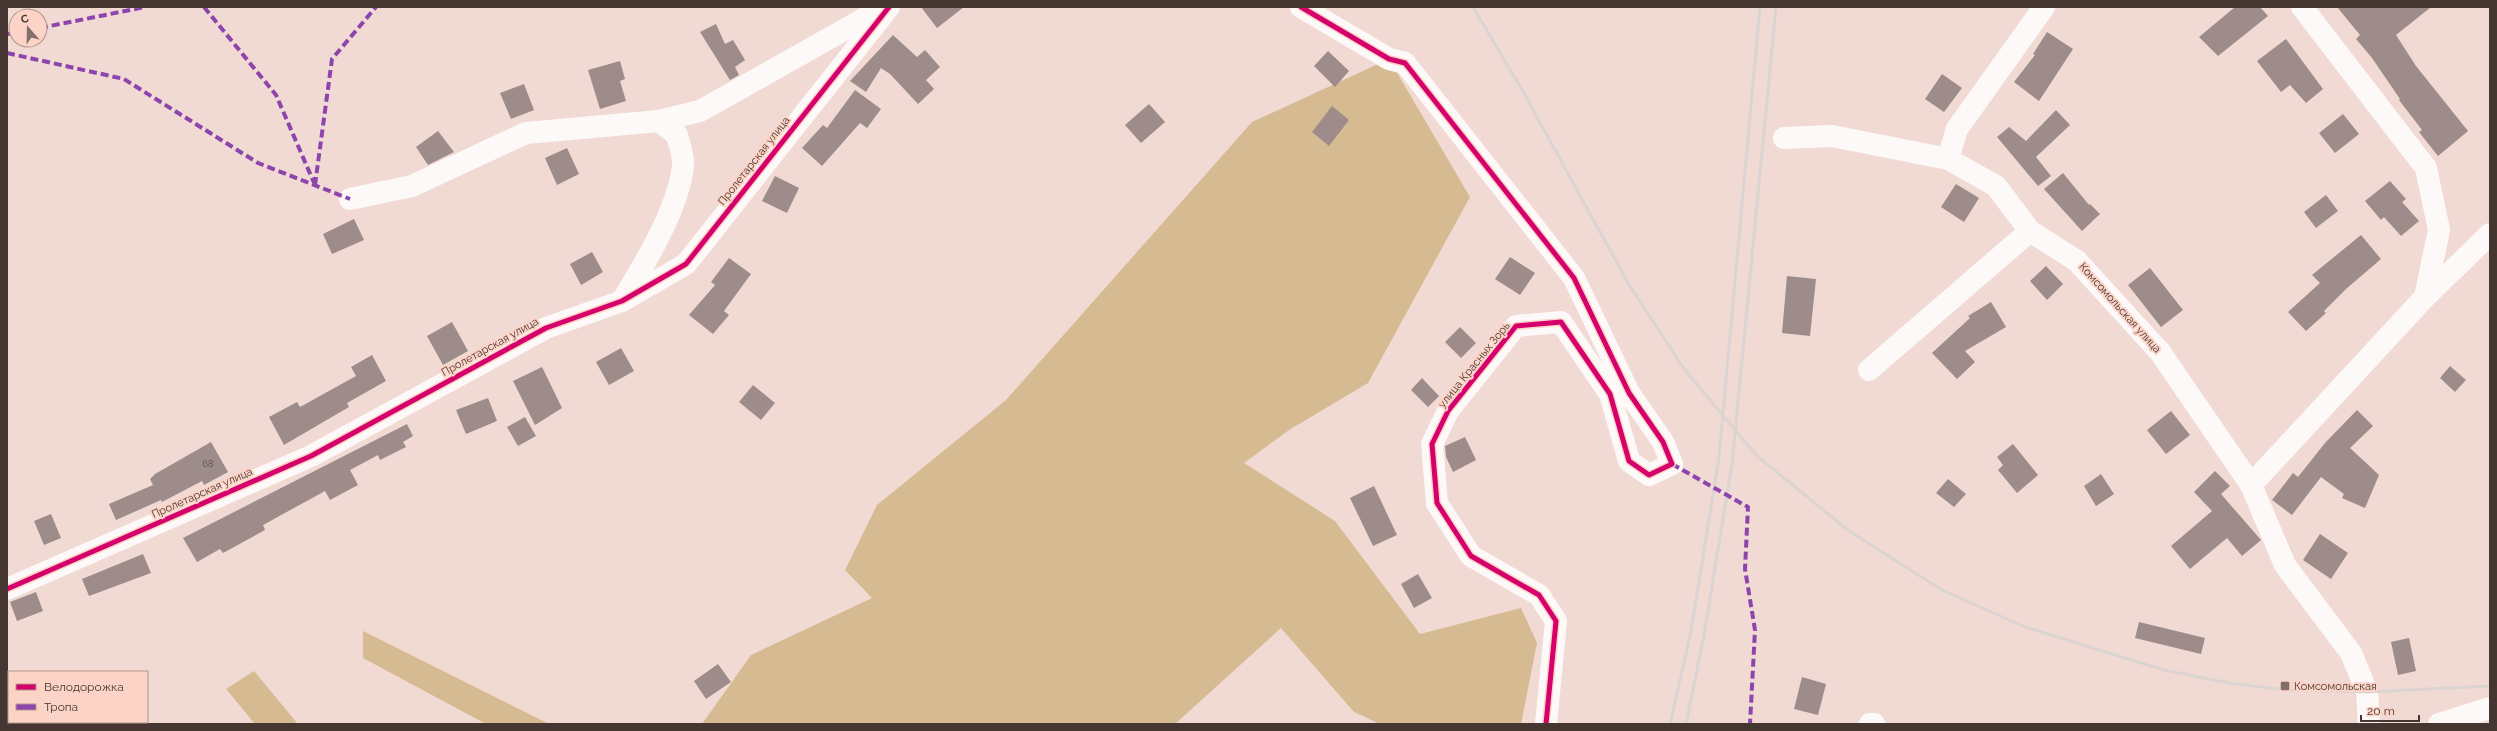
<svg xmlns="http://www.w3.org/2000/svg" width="2497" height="731" font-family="Raleway,sans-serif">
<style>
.forest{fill:#d6bb92}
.building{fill:#9d8c89}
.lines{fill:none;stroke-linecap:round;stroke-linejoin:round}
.minor{stroke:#fdf9f8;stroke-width:22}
.tertiary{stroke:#fdf9f8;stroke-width:22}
.rail{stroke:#dbd4d2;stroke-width:3}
.quiet{stroke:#8e44ad;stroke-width:4;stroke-dasharray:8 4;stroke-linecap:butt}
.cycleway-casing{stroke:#fcd4c7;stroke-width:8}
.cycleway{stroke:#d6006c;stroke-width:5}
.poi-dot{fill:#826f6a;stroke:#fcd4c7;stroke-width:1.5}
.labels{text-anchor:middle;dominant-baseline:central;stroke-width:4;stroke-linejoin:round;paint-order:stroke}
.number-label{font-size:9px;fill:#5c4c47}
.street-label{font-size:11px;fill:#463631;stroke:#fcd4c7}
.poi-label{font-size:11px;fill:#463631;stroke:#fcd4c7;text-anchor:start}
</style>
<rect width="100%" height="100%" fill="#f0dad3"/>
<path class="forest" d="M 1389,59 L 1470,197 L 1368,383 L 1289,430 L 1244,463 L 1335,521 L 1420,634 L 1521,608 L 1537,643 L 1521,724 L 1380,724 L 1354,712 L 1281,628 L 1175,724 L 1042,724 L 1039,722 L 1039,724 L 702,724 L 751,655 L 872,598 L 845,570 L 877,505 L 1006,400 L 1252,122 Z
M 363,631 L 549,724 L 486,724 L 363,658 Z
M 254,671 L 298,724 L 255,724 L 226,689 Z"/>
<path class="building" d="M 921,7 L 964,7 L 937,28 Z
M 2235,7 L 2260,7 L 2268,16 L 2218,56 L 2199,37 Z
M 2337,7 L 2431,7 L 2396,35 L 2416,66 L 2468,131 L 2438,156 L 2419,132 L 2422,130 L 2399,100 L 2400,99 L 2372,58 L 2356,39 L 2360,35 Z
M 716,24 L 725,44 L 733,40 L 745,60 L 735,67 L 739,75 L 730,80 L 700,32 Z
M 2047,32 L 2073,49 L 2039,101 L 2014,82 L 2035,55 L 2033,54 Z
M 893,35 L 917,57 L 925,50 L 940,67 L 926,80 L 934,89 L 918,104 L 890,74 L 881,68 L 866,92 L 850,81 Z
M 2286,39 L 2323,89 L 2306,103 L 2290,85 L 2281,92 L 2257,61 Z
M 1328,51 L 1349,71 L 1335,87 L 1314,66 Z
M 620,61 L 625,79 L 620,81 L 626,101 L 600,109 L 588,70 Z
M 1942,74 L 1962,88 L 1944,112 L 1925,99 Z
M 524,84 L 534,110 L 511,119 L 500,93 Z
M 855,90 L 881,109 L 867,128 L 860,123 L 822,166 L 802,148 L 823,125 L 827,128 Z
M 1149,104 L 1165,122 L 1141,143 L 1125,125 Z
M 1332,106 L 1349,120 L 1329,146 L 1312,132 Z
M 2056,110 L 2070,125 L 2036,157 L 2051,176 L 2038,186 L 1997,137 L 2009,127 L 2026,141 Z
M 2343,114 L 2359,134 L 2335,153 L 2319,133 Z
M 438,131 L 454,152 L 428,165 L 416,147 Z
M 567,148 L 579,174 L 557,185 L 545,158 Z
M 2063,173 L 2089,205 L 2090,204 L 2100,214 L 2082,231 L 2044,189 Z
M 775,176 L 799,188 L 787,213 L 762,201 Z
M 2390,181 L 2406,199 L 2402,202 L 2419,221 L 2401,236 L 2384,217 L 2381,220 L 2365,201 Z
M 1956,184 L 1979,198 L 1964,222 L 1941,207 Z
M 2326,195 L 2338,211 L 2316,228 L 2304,212 Z
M 354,219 L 364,240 L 332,254 L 323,234 Z
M 2361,235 L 2381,259 L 2346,289 L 2324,311 L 2326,313 L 2306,331 L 2288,312 L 2320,283 L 2312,275 Z
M 592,252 L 603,272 L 581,285 L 570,264 Z
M 1510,257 L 1535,273 L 1520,295 L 1495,279 Z
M 729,258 L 751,274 L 724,311 L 729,315 L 713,334 L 689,315 L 715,285 L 711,282 Z
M 2046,266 L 2063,284 L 2047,300 L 2030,281 Z
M 2150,268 L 2183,310 L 2161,327 L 2128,285 Z
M 1787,276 L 1816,279 L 1810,336 L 1782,333 Z
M 1991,302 L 2006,327 L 1965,351 L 1975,362 L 1957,379 L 1932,353 L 1970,318 L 1968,316 Z
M 452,322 L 468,351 L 443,365 L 427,336 Z
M 1460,327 L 1476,343 L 1461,358 L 1445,342 Z
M 621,348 L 634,371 L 609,385 L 596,362 Z
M 372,355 L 386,381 L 347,403 L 349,407 L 284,445 L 269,417 L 297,402 L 300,407 L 356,376 L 351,367 Z
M 2450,366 L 2466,380 L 2455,392 L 2440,378 Z
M 542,367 L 562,408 L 535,425 L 513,381 Z
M 1422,378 L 1439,396 L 1428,407 L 1411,390 Z
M 753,385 L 775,403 L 761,420 L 739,402 Z
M 488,398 L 497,421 L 466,434 L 456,410 Z
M 2357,410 L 2373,426 L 2350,448 L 2379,475 L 2365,508 L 2342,498 L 2344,494 L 2321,477 L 2292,515 L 2272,500 L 2293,473 L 2298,477 L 2325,443 Z
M 2171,411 L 2190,435 L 2166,454 L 2147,430 Z
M 525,417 L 536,436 L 518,446 L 507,427 Z
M 407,424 L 413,436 L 403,442 L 406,447 L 380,460 L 378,455 L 350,470 L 358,485 L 330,500 L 325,491 L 263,525 L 265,530 L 223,553 L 220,549 L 197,562 L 183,538 Z
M 1465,437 L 1476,460 L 1453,472 L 1446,457 L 1445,446 Z
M 211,442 L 228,472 L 204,485 L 202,481 L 162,502 L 161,500 L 116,520 L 109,504 L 153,485 L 150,479 L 155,474 Z
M 2013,444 L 2038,475 L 2017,493 L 1998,470 L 2003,465 L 1997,457 Z
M 2215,471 L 2230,486 L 2221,494 L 2261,540 L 2242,556 L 2227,538 L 2190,569 L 2171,546 L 2212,511 L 2194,492 Z
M 2101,474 L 2114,494 L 2096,506 L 2084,486 Z
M 1948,479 L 1966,494 L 1954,507 L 1936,493 Z
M 1374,486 L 1397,535 L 1373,546 L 1350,498 Z
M 51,514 L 61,538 L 44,545 L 34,521 Z
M 2320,534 L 2348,553 L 2331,579 L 2303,560 Z
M 143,554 L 151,573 L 89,596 L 82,579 Z
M 1418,574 L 1432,598 L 1414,608 L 1401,584 Z
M 36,592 L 43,611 L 17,621 L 10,602 Z
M 2139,622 L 2205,638 L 2201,654 L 2135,638 Z
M 2409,638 L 2416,671 L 2398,675 L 2391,642 Z
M 718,664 L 731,682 L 706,699 L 694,681 Z
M 1802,677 L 1826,684 L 1818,715 L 1794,709 Z"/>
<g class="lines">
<path class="minor" d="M 1301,7 L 1389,59 L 1405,63 L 1574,278 L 1629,393 L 1663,442 L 1672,464 L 1649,475 L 1629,461 L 1610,394 L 1561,322 L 1516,326 L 1448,411 L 1432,444 L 1437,503 L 1471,556 L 1539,595 L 1556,621 L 1546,724
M 2044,7 L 1957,129 L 1948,159 L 1996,186 L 2030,231 L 2077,261 L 2160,352 L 2251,485 L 2285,565 L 2351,653 L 2367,692 L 2369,724
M 2302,7 L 2426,168 L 2439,230 L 2425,297
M 1784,138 L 1832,136 L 1948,159
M 350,199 L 412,186 L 526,133 L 659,121 L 700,111 L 885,7
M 622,301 C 644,265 679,208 683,165 C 684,156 679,144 677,135 L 659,121
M 1869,370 L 2030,231
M 2251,485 L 2425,297 L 2490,234
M 1870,724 L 1874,724
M 2439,724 L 2490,708"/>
<path class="tertiary" d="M 7,589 L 311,456 L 546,328 L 622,301 L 686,264 L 889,7"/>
<path class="rail" d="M 1473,7 L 1521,88 L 1628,283 L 1684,369 L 1757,456 L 1849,531 L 1942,590 L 2025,627 L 2164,670 L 2229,683 L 2286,690 L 2367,692 L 2490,686
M 1670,724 L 1691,632 L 1719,457 L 1760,7
M 1686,724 L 1704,635 L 1732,464 L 1776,7"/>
<path class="quiet" d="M 204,7 L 276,95 L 315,185
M 40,28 L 145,7
M 7,34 L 16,33
M 7,53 L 124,79 L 258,163 L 350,199
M 315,185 L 332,59 L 376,7
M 1672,464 L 1748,507 L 1745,569 L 1755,630 L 1750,724"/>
<g class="cycleway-casing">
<path id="cycleway" d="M 1301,7 L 1389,59 L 1405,63 L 1574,278 L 1629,393 L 1663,442 L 1672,464 L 1649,475 L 1629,461 L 1610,394 L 1561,322 L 1516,326 L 1448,411 L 1432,444 L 1437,503 L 1471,556 L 1539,595 L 1556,621 L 1546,724
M 7,589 L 311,456 L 546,328 L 622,301 L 686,264 L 889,7"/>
</g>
<use href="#cycleway" class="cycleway"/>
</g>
<rect class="poi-dot" x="2280" y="681" width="10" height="10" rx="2"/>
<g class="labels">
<g class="number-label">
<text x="208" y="464">68</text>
</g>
<g class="street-label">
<text transform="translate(754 161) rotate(-52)">Пролетарская улица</text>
<text transform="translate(2120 308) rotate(48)">Комсомольская улица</text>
<text transform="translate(490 347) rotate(-29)">Пролетарская улица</text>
<text transform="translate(1474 365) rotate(-51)">улица Красных Зорь</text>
<text transform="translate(202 493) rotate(-24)">Пролетарская улица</text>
</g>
<g class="poi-label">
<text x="2294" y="686">Комсомольская</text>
</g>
</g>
<rect width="2497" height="731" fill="none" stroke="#463631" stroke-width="16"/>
<rect x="8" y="671" width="140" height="52" fill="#fcd4c7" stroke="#b3958b"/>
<rect x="16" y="684" width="20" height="6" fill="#d6006c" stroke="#b3958b"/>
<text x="44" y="691" font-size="12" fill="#463631">Велодорожка</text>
<rect x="16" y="704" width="20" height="6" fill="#8e44ad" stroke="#b3958b"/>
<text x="44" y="711" font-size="12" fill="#463631">Тропа</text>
<g transform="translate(28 28) rotate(340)"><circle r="19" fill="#fcd4c7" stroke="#b3958b"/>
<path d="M0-3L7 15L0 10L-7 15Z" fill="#826f6a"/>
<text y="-6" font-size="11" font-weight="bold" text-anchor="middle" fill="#463631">С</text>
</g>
<path d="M2361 715v6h58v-6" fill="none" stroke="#463631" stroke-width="2"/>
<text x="2367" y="715" font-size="12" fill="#463631" stroke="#fcd4c7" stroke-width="3" paint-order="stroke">20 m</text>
</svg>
